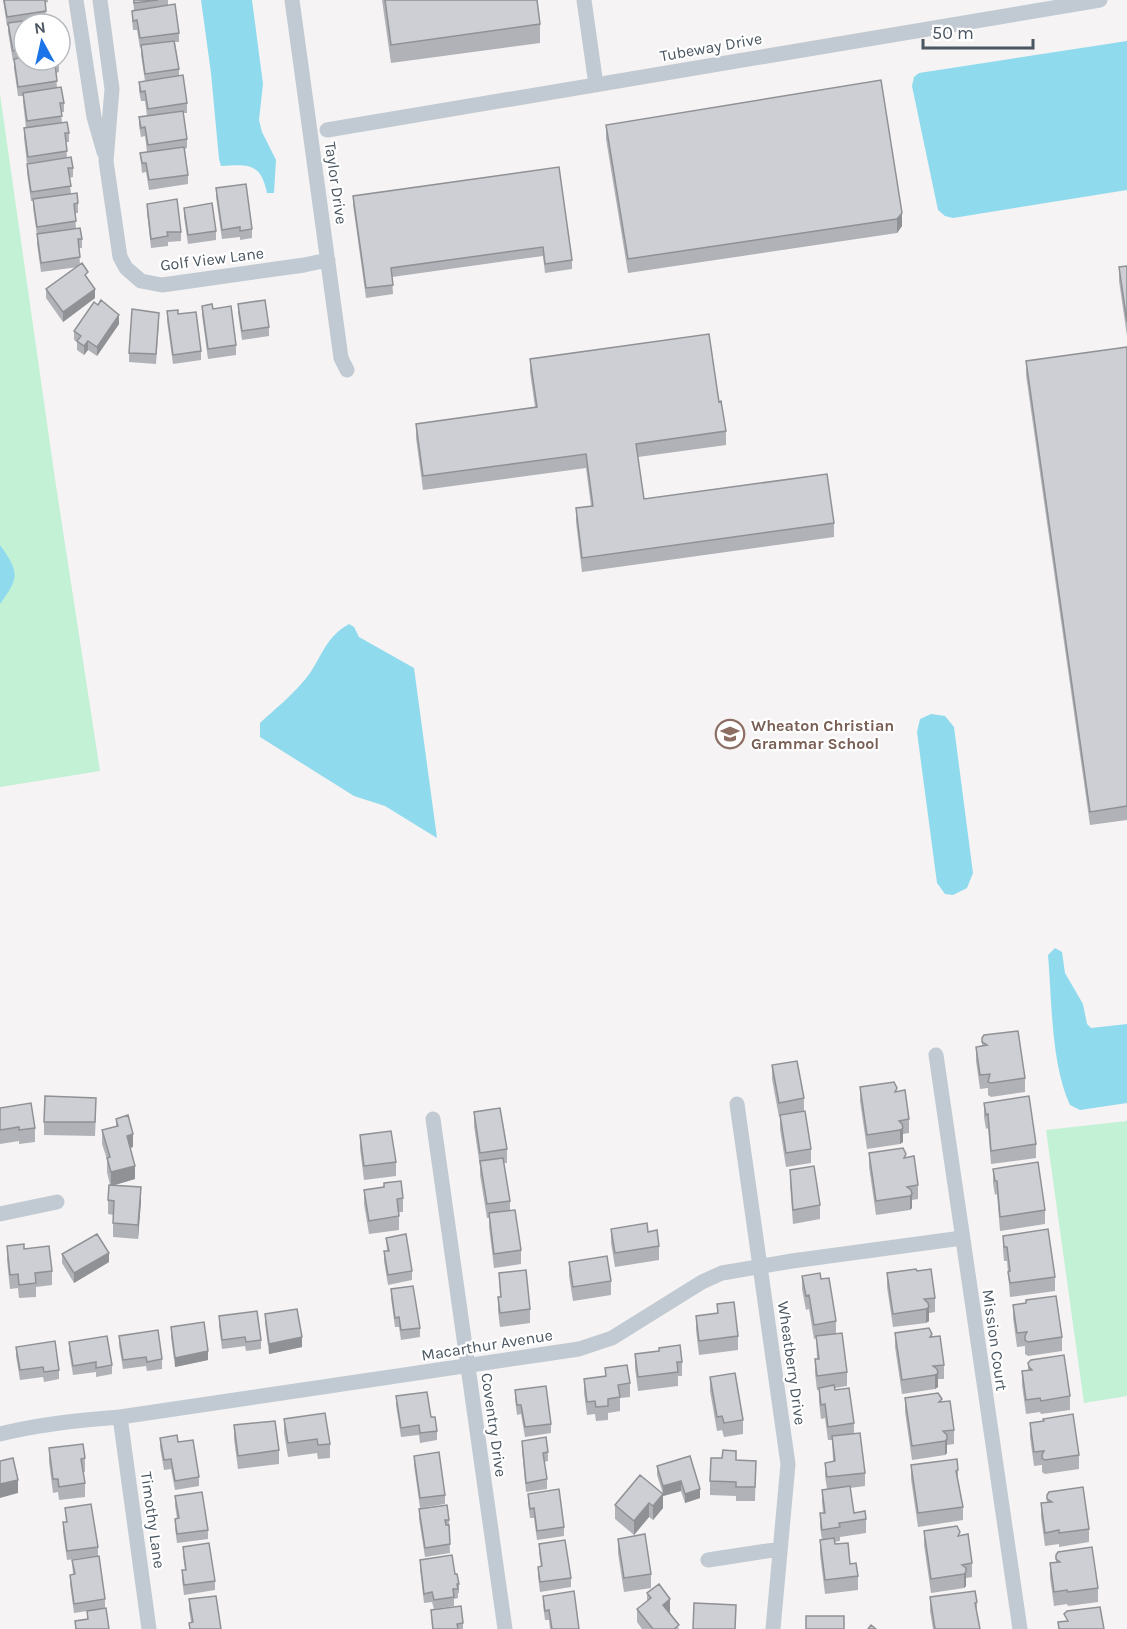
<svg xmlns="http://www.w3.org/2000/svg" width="1127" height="1629" font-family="Karla,sans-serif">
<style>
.green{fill:#c3f1d5}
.water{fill:#90daee}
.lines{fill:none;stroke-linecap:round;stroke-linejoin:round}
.street{stroke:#c1cad2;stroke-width:15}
.wall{fill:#b0b2b7}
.shaded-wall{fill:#909195}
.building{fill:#cdcfd5;stroke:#909195;stroke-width:1.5}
.labels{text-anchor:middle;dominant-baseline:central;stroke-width:4.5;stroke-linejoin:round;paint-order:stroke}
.street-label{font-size:16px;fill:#4a5661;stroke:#fff}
.education-label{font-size:16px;font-weight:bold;fill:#785e54;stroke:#fff;text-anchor:start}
</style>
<rect width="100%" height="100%" fill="#f5f3f3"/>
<path class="green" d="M 0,94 L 55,479 L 100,771 L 0,787 Z
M 1127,1121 L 1127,1396 L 1084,1403 L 1046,1130 Z"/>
<path class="water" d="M 201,0 L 252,0 L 263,84 L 259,120 L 262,132 L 276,160 L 274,193 L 267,193 C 261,163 249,164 221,166 L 219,159 L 211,73 Z
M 1127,41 L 1127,190 L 953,218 L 945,216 L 938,210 L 912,86 L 914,77 L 919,73 Z
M 0,545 C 19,572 20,577 0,604 Z
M 349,624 L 354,627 L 359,637 L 414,668 L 437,838 L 385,806 L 354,796 L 260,737 L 260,723 C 274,710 290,697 302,683 C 321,663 322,639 349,624 Z
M 931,714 L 945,716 L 954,727 L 973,873 L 967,888 L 953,895 L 945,894 L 937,883 L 917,732 L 920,719 Z
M 1055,948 L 1062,952 L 1065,973 L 1083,1004 L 1087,1024 L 1091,1028 L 1127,1024 L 1127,1103 L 1080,1110 L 1070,1105 C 1051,1064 1052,1001 1048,955 Z"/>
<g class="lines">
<path class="street" d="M 76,0 L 94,117 L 104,152
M 100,0 L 112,89 L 106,161 L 120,257 L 126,268 L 141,281 L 162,285 L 304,265 L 328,260
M 292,0 L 341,358 L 347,370
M 584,0 L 596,85
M 327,130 L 1100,0
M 936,1055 L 1020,1629
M 737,1104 L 788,1464 L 773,1629
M 433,1119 L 505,1629
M 0,1214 L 57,1202
M 120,1417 L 149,1629
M 0,1434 C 40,1424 79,1420 120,1417 L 579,1349 L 612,1338 L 702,1282 L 722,1273 L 792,1261 L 962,1238
M 708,1560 L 780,1549"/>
</g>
<path class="wall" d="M 3,0 L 48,0 L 48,2 L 45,3 L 46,18 L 24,24 L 24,60 L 59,63 L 59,72 L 56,73 L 57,88 L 64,103 L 64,112 L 61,112 L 62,123 L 69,133 L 69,142 L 66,142 L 67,158 L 73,168 L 73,177 L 69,178 L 71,193 L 78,203 L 78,213 L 75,213 L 76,229 L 82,239 L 82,248 L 79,248 L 80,265 L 88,279 L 95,298 L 63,322 L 46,298 L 46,289 L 78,267 L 41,272 L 37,244 L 37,235 L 33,208 L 33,201 L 31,201 L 27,173 L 27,164 L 24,138 L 24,128 L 26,128 L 23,102 L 23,96 L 18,96 L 14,68 L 14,60 L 13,61 L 8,32 L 8,26 L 7,26 Z
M 133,0 L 168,0 L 168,5 L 179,33 L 179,42 L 175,42 L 179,69 L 179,76 L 187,103 L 187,113 L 183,113 L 187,139 L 187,148 L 185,149 L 188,175 L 188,184 L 149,190 L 146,172 L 142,173 L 140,153 L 147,152 L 145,136 L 141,137 L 139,126 L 139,117 L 147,116 L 145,101 L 141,101 L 139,91 L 139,82 L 145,81 L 141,55 L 141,47 L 140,48 L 137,30 L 133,30 L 132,20 L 132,11 L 134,10 Z
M 382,0 L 537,0 L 540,24 L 540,43 L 391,63 Z
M 881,80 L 902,226 L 897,233 L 628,273 L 606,139 L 606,125 Z
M 559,167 L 572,260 L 572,269 L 545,273 L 543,256 L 392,277 L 393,294 L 366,298 L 353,205 L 353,196 Z
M 216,188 L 252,229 L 252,238 L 240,240 L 240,237 L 222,239 L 216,197 Z
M 147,204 L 181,232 L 181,241 L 168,242 L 168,246 L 151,248 L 147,213 Z
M 184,208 L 216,231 L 216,240 L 188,244 L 184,217 Z
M 1127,266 L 1127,336 L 1119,281 L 1119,267 Z
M 238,304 L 269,327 L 269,336 L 242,340 L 238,313 Z
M 202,306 L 213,309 L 236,345 L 236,355 L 208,359 L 202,315 Z
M 167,311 L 178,314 L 201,351 L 201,360 L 173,364 L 167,321 Z
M 159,322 L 156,364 L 129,362 L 129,353 Z
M 119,324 L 97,356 L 88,350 L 84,355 L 77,350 L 77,342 L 74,340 L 74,331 Z
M 1127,347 L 1127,820 L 1090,825 L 1026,375 L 1026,361 Z
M 530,359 L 719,402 L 726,431 L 726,445 L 638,457 L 644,499 L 834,523 L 834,537 L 582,572 L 576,522 L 576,508 L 591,506 L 586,468 L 423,490 L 416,438 L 416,424 L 535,407 L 530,372 Z
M 982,1038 L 1025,1078 L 1025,1092 L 991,1097 L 988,1095 L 988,1088 L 980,1089 L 976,1061 L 976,1047 L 982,1046 Z
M 772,1065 L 804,1098 L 804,1111 L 811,1149 L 811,1163 L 786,1167 L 780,1129 L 780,1116 L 779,1117 L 772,1079 Z
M 860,1087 L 897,1091 L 909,1119 L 909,1133 L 903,1134 L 903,1142 L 900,1144 L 867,1149 L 860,1101 Z
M 984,1103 L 1036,1144 L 1036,1158 L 991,1164 L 988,1128 L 986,1129 L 984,1117 Z
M 0,1108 L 35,1128 L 35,1142 L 19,1144 L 19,1141 L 0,1144 Z
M 96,1112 L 95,1136 L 44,1135 L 44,1122 Z
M 474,1112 L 507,1149 L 507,1163 L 504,1163 L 510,1201 L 510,1210 L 521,1250 L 521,1264 L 494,1268 L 489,1227 L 489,1218 L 487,1218 L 480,1175 L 480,1167 L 474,1126 Z
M 116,1119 L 133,1147 L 130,1148 L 135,1179 L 115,1185 L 141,1201 L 138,1239 L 113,1237 L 113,1215 L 108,1214 L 108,1200 L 110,1185 L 107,1172 L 107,1159 L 102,1144 L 102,1130 L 116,1126 Z
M 360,1135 L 396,1162 L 396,1176 L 364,1180 L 360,1149 Z
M 869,1153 L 906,1157 L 918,1185 L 918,1199 L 912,1200 L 912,1208 L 910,1210 L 876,1215 L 869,1167 Z
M 993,1169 L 1045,1210 L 1045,1224 L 1000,1231 L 997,1194 L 995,1195 L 993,1183 Z
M 790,1170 L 820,1205 L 820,1219 L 793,1224 L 790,1184 Z
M 384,1183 L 403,1198 L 403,1212 L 399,1212 L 399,1230 L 369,1234 L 364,1204 L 364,1190 L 384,1187 Z
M 611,1229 L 648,1232 L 659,1246 L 659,1260 L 615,1267 L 611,1243 Z
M 1003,1236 L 1055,1277 L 1055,1291 L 1010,1297 L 1007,1261 L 1004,1261 L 1003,1249 Z
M 386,1238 L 412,1271 L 412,1280 L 388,1285 L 384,1261 L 384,1251 L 387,1251 Z
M 7,1246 L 24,1249 L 52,1271 L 52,1285 L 36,1287 L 36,1297 L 19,1298 L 18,1288 L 10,1289 L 7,1260 Z
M 62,1254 L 109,1262 L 74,1283 L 62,1263 Z
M 569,1262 L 611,1281 L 611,1295 L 573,1301 L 569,1276 Z
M 917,1271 L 935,1298 L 935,1312 L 929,1313 L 929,1321 L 926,1323 L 893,1327 L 887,1287 L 887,1273 Z
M 499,1273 L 530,1309 L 530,1323 L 500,1327 L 498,1311 L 498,1297 L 500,1297 Z
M 802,1276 L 821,1279 L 836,1321 L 836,1334 L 847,1372 L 847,1386 L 835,1388 L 835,1390 L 854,1423 L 854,1433 L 865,1473 L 865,1486 L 850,1488 L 854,1513 L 866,1519 L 866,1533 L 840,1537 L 840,1541 L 835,1542 L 835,1544 L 850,1564 L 858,1576 L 858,1590 L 825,1594 L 820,1554 L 820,1540 L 822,1540 L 820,1527 L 820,1513 L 823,1513 L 822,1503 L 822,1490 L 827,1489 L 825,1476 L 825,1463 L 833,1461 L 832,1440 L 828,1440 L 825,1418 L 821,1419 L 819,1402 L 819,1390 L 817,1390 L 815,1373 L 815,1359 L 817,1359 L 816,1338 L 814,1339 L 809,1309 L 806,1310 L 802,1289 Z
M 391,1289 L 420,1328 L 420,1337 L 401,1340 L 399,1327 L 395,1327 L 391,1298 Z
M 717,1304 L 738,1336 L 738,1350 L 699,1355 L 696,1330 L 696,1316 L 717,1313 Z
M 1013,1305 L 1062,1337 L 1062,1351 L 1028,1356 L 1025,1354 L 1025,1346 L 1017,1347 L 1013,1318 Z
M 265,1314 L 302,1347 L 269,1354 L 265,1323 Z
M 219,1316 L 261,1340 L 261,1349 L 246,1351 L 245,1346 L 222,1349 L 219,1326 Z
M 171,1327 L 208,1360 L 175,1367 L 171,1337 Z
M 895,1333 L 932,1337 L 944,1365 L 944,1379 L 938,1379 L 938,1387 L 935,1389 L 902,1394 L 895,1347 Z
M 119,1336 L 162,1359 L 162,1369 L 147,1371 L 146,1366 L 123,1369 L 119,1345 Z
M 69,1342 L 112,1365 L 112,1374 L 96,1377 L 96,1372 L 73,1375 L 69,1351 Z
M 16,1347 L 59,1370 L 59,1379 L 44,1382 L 43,1377 L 20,1380 L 16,1356 Z
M 635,1354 L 682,1362 L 682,1376 L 678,1376 L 678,1386 L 638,1391 L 635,1368 Z
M 1028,1363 L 1070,1396 L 1070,1410 L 1041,1414 L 1040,1412 L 1026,1414 L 1022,1385 L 1022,1371 L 1028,1370 Z
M 605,1368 L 630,1383 L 630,1397 L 620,1398 L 620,1411 L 608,1413 L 608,1420 L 596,1421 L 595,1414 L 587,1415 L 584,1393 L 584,1379 L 605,1376 Z
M 710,1377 L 743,1420 L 743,1434 L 724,1437 L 722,1430 L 717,1431 L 710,1391 Z
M 515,1390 L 551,1424 L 551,1433 L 525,1437 L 521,1414 L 517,1415 L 515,1399 Z
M 396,1396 L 431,1417 L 437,1431 L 437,1440 L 420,1443 L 419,1435 L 401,1437 L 396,1405 Z
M 905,1398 L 942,1402 L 954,1430 L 954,1444 L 947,1445 L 947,1453 L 945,1455 L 912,1460 L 905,1412 Z
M 284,1419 L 330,1444 L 330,1458 L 318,1459 L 317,1453 L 288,1457 L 284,1433 Z
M 1043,1419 L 1079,1455 L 1079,1469 L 1045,1474 L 1042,1472 L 1042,1465 L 1034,1466 L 1030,1437 L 1030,1423 L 1043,1421 Z
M 234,1425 L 279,1450 L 279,1464 L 238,1469 L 234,1439 Z
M 160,1438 L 199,1477 L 199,1486 L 175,1490 L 171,1469 L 164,1470 L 160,1447 Z
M 522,1441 L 548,1452 L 548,1461 L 544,1462 L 547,1479 L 547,1489 L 526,1492 L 522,1450 Z
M 49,1448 L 85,1458 L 85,1472 L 83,1472 L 85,1483 L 85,1497 L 59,1500 L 58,1492 L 53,1493 L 49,1462 Z
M 414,1456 L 445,1495 L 445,1504 L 420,1508 L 414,1465 Z
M 690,1456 L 700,1498 L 685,1503 L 681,1491 L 663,1496 L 663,1494 L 663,1508 L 653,1520 L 649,1517 L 634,1535 L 615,1519 L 615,1505 L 663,1494 L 657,1475 L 657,1466 Z
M 736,1460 L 756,1461 L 755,1501 L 736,1501 L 736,1496 L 710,1495 L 710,1481 Z
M 911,1465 L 958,1470 L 958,1482 L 963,1507 L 963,1520 L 918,1527 L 911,1479 Z
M 528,1494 L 564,1527 L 564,1536 L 537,1540 L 534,1518 L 530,1518 L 528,1503 Z
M 1047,1495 L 1089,1529 L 1089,1542 L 1059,1547 L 1059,1544 L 1045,1546 L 1041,1517 L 1041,1503 L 1047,1503 Z
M 175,1496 L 208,1530 L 208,1539 L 177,1543 L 175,1528 L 175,1519 L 177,1519 L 175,1505 Z
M 65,1508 L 98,1547 L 98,1556 L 67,1560 L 63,1532 L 63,1522 L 66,1522 Z
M 419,1509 L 449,1520 L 450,1553 L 425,1557 L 419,1519 Z
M 924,1531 L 960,1535 L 972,1563 L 972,1577 L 966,1578 L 966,1586 L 964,1588 L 931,1593 L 924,1545 Z
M 618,1539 L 651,1574 L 651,1588 L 624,1592 L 618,1553 Z
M 539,1544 L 571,1578 L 571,1587 L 540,1592 L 538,1576 L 538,1567 L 541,1567 L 539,1553 Z
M 183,1547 L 215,1581 L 215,1590 L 184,1595 L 182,1579 L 182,1570 L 185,1570 L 183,1556 Z
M 1056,1555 L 1098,1588 L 1098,1602 L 1068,1606 L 1067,1604 L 1054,1606 L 1050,1577 L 1050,1563 L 1056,1562 Z
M 72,1560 L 105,1599 L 105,1608 L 109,1629 L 75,1629 L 75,1621 L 87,1619 L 87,1611 L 74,1613 L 70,1584 L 70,1575 L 73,1575 Z
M 420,1560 L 455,1574 L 459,1584 L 459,1593 L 458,1593 L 458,1598 L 454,1599 L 454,1606 L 434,1609 L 432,1602 L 424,1603 L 420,1569 Z
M 647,1593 L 670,1613 L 679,1629 L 642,1629 L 637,1622 L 637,1609 L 647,1601 Z
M 543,1596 L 579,1629 L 550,1629 L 549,1620 L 545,1620 L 543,1605 Z
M 930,1597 L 977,1602 L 977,1614 L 980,1629 L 933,1629 L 930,1611 Z
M 189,1599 L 221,1629 L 189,1629 L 189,1623 L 191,1622 L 189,1609 Z
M 431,1610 L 463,1623 L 463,1629 L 432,1629 Z"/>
<path class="shaded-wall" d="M 902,213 L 902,226 L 897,233 L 897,219 Z
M 95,289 L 95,298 L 63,322 L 63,312 Z
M 119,315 L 119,324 L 97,356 L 97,347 Z
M 88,341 L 88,350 L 84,355 L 84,346 Z
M 903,1128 L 903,1142 L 900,1144 L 900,1130 Z
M 133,1134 L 133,1147 L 127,1149 L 127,1136 Z
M 135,1166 L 135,1179 L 111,1186 L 111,1172 Z
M 141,1187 L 141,1201 L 138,1239 L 138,1225 Z
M 912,1194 L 912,1208 L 910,1210 L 910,1196 Z
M 109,1253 L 109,1262 L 74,1283 L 74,1273 Z
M 929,1307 L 929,1321 L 926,1323 L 926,1309 Z
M 302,1337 L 302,1347 L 269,1354 L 269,1344 Z
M 208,1351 L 208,1360 L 175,1367 L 175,1358 Z
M 938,1373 L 938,1387 L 935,1389 L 935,1375 Z
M 947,1439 L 947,1453 L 945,1455 L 945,1441 Z
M 18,1480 L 18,1493 L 0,1498 L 0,1484 Z
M 681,1481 L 681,1491 L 663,1496 L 663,1486 Z
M 700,1489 L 700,1498 L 685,1503 L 685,1494 Z
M 663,1494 L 663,1508 L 653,1520 L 653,1506 Z
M 649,1503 L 649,1517 L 634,1535 L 634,1521 Z
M 966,1572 L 966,1586 L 964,1588 L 964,1574 Z
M 670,1599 L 670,1613 L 663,1619 L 663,1605 Z"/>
<path class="building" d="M 4,0 L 45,0 L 46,11 L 7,17 Z
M 134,0 L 158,0 L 134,3 Z
M 385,0 L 537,0 L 540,24 L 391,45 Z
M 175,4 L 179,33 L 140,38 L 137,20 L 133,21 L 132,11 Z
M 52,17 L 53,24 L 24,24 L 24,50 L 13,51 L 8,23 Z
M 174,41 L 179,69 L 145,74 L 141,45 Z
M 24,57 L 24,60 L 58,60 L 59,63 L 55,64 L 57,81 L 18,87 L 14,59 Z
M 183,75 L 187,103 L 148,109 L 145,91 L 141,92 L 139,82 Z
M 881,80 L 902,213 L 897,219 L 628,259 L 606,125 Z
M 61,87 L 64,103 L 60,103 L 62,116 L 27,121 L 23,93 Z
M 183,111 L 187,139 L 148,145 L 145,127 L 141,128 L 139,117 Z
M 67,122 L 69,133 L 65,133 L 67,151 L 28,157 L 24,128 Z
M 184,147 L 188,175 L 149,180 L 146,163 L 142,163 L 140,153 Z
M 71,157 L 73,168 L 68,168 L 71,186 L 31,192 L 27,164 Z
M 559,167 L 572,260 L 545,264 L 543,247 L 391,268 L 393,285 L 366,288 L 353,196 Z
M 246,184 L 252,229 L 240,231 L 240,227 L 222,230 L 216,188 Z
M 77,193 L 78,203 L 74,204 L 76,221 L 37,227 L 33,199 Z
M 177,199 L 181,232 L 167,232 L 168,236 L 151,239 L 147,204 Z
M 212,203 L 216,231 L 188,235 L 184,208 Z
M 80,228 L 82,239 L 78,239 L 80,257 L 41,263 L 37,234 Z
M 82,263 L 88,272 L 85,275 L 95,289 L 63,312 L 46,289 Z
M 1127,266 L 1127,322 L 1119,267 Z
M 101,300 L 119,315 L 97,347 L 88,341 L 84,346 L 77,341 L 81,336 L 74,331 L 94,302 L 98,305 Z
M 265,300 L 269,327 L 242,331 L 238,304 Z
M 212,304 L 213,309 L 231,306 L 236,345 L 208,349 L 202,306 Z
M 132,309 L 159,313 L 156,354 L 129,353 Z
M 178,310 L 178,314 L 196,312 L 201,351 L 173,355 L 167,311 Z
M 709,334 L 719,402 L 721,401 L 726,431 L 636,444 L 644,499 L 827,474 L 834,523 L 582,558 L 576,508 L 593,506 L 586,454 L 423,476 L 416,424 L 537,407 L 530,359 Z
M 1127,347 L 1127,806 L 1090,812 L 1026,361 Z
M 1018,1031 L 1025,1078 L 991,1083 L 988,1082 L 990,1074 L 980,1075 L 976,1047 L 987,1045 L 982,1042 L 982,1038 L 984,1035 Z
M 797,1061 L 804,1098 L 779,1103 L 772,1065 Z
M 894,1082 L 897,1088 L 895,1092 L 905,1090 L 909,1119 L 899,1121 L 902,1124 L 903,1128 L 900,1130 L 867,1135 L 860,1087 Z
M 45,1096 L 96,1098 L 95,1122 L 44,1122 Z
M 1029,1096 L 1036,1144 L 991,1151 L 988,1114 L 986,1115 L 984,1103 Z
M 31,1103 L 35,1128 L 19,1130 L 19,1127 L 0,1130 L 0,1108 Z
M 500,1108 L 507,1149 L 480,1153 L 474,1112 Z
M 805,1111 L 811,1149 L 786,1153 L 780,1115 Z
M 128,1115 L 133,1134 L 127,1136 L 135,1166 L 111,1172 L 107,1158 L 110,1157 L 102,1130 L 118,1126 L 116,1119 Z
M 391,1131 L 396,1162 L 364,1166 L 360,1135 Z
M 903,1148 L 906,1154 L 904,1158 L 914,1156 L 918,1185 L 907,1187 L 911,1190 L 912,1194 L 910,1196 L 876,1201 L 869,1153 Z
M 503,1158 L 510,1201 L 487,1204 L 480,1161 Z
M 1038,1162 L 1045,1210 L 1000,1217 L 997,1181 L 995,1181 L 993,1169 Z
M 814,1166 L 820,1205 L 793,1210 L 790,1170 Z
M 401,1181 L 403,1198 L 397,1199 L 399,1216 L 369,1221 L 364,1190 L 384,1187 L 384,1183 Z
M 109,1185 L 141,1187 L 138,1225 L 113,1223 L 114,1201 L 108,1200 Z
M 515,1210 L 521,1250 L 494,1254 L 489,1213 Z
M 647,1223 L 648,1232 L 657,1230 L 659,1246 L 615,1253 L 611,1229 Z
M 1048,1229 L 1055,1277 L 1010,1283 L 1008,1272 L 1010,1271 L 1007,1247 L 1004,1247 L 1003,1236 Z
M 97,1234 L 109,1253 L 74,1273 L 62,1254 Z
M 406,1234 L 412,1271 L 388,1275 L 384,1251 L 389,1251 L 386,1238 Z
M 24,1244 L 24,1249 L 49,1246 L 52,1271 L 35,1273 L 36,1283 L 19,1285 L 18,1274 L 10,1275 L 7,1246 Z
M 607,1256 L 611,1281 L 573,1287 L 569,1262 Z
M 916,1269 L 917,1271 L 931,1269 L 935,1298 L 924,1299 L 928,1303 L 929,1307 L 926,1309 L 893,1314 L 887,1273 Z
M 526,1270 L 530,1309 L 500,1313 L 498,1297 L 501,1297 L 499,1273 Z
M 820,1273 L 821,1279 L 829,1278 L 836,1321 L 814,1325 L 809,1295 L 806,1296 L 802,1276 Z
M 413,1286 L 420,1328 L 401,1330 L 399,1317 L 395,1318 L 391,1289 Z
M 1056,1296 L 1062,1337 L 1028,1342 L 1025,1340 L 1025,1336 L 1027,1332 L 1017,1333 L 1013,1305 L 1026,1303 L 1026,1300 Z
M 734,1302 L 738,1336 L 699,1341 L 696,1316 L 718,1313 L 717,1304 Z
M 297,1309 L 302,1337 L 269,1344 L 265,1314 Z
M 257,1311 L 261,1340 L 246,1342 L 245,1337 L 222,1340 L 219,1316 Z
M 204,1322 L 208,1351 L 175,1358 L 171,1327 Z
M 929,1328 L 932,1334 L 930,1337 L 940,1336 L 944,1365 L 933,1366 L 937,1369 L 938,1373 L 935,1375 L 902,1380 L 895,1333 Z
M 158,1330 L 162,1359 L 147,1362 L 146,1357 L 123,1360 L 119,1336 Z
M 842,1333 L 847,1372 L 817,1376 L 815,1359 L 819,1359 L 816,1336 Z
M 107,1336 L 112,1365 L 96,1368 L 96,1362 L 73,1366 L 69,1342 Z
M 55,1341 L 59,1370 L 44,1372 L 43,1367 L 20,1370 L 16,1347 Z
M 680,1345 L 682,1362 L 677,1362 L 678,1372 L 638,1377 L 635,1354 L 659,1351 L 659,1348 Z
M 1064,1355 L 1070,1396 L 1041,1401 L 1040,1398 L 1026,1400 L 1022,1371 L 1032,1370 L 1029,1367 L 1028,1363 L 1031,1360 Z
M 627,1365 L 630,1383 L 618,1385 L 620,1397 L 608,1399 L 608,1406 L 596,1407 L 595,1401 L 587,1402 L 584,1379 L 606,1376 L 605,1368 Z
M 735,1373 L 743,1420 L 724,1423 L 722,1416 L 717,1417 L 710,1377 Z
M 834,1385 L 835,1390 L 849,1388 L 854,1423 L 828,1427 L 825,1404 L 821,1405 L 819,1388 Z
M 546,1386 L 551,1424 L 525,1427 L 521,1405 L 517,1405 L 515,1390 Z
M 427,1392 L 431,1417 L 435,1417 L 437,1431 L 420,1433 L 419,1425 L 401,1428 L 396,1396 Z
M 938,1393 L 942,1399 L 939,1402 L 950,1401 L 954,1430 L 943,1431 L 947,1435 L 947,1439 L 945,1441 L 912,1446 L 905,1398 Z
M 325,1413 L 330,1444 L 318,1445 L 317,1439 L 288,1443 L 284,1419 Z
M 1073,1414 L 1079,1455 L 1045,1460 L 1042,1458 L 1042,1455 L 1044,1451 L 1034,1452 L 1030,1423 L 1044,1421 L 1043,1419 Z
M 275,1421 L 279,1450 L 238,1456 L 234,1425 Z
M 860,1433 L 865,1473 L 827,1477 L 825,1463 L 835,1461 L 832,1436 Z
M 177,1435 L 178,1442 L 193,1440 L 199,1477 L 175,1481 L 171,1459 L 164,1460 L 160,1438 Z
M 546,1437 L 548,1452 L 543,1453 L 547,1479 L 526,1483 L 522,1441 Z
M 83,1444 L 85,1458 L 81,1459 L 85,1483 L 59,1487 L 58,1479 L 53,1479 L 49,1448 Z
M 723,1450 L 736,1451 L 736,1460 L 756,1461 L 755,1487 L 736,1487 L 736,1482 L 710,1481 L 711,1458 L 722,1458 Z
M 439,1452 L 445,1495 L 420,1498 L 414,1456 Z
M 690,1456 L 700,1489 L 685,1494 L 681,1481 L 663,1486 L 657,1466 Z
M 13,1458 L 18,1480 L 0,1484 L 0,1461 Z
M 957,1459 L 958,1470 L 956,1471 L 963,1507 L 918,1513 L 911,1465 Z
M 640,1475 L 663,1494 L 653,1506 L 649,1503 L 634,1521 L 615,1505 Z
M 850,1486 L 854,1513 L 865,1511 L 866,1519 L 839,1523 L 840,1527 L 822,1530 L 820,1513 L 825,1513 L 822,1490 Z
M 1083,1487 L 1089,1529 L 1059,1533 L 1059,1530 L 1045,1533 L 1041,1503 L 1052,1502 L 1047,1499 L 1047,1495 L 1049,1492 Z
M 559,1489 L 564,1527 L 537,1531 L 534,1508 L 530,1509 L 528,1494 Z
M 202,1492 L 208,1530 L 177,1534 L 175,1519 L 179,1518 L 175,1496 Z
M 91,1504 L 98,1547 L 67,1551 L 63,1522 L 67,1522 L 65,1508 Z
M 447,1505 L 449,1520 L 445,1520 L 446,1525 L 449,1525 L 450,1544 L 425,1548 L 419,1509 Z
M 957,1526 L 960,1532 L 958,1536 L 968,1534 L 972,1563 L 962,1565 L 966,1568 L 966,1572 L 964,1574 L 931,1579 L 924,1531 Z
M 645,1534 L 651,1574 L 624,1578 L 618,1539 Z
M 834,1538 L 835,1544 L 848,1543 L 850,1564 L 856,1563 L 858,1576 L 825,1580 L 820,1540 Z
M 565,1540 L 571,1578 L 540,1582 L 538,1567 L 542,1566 L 539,1544 Z
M 209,1543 L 215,1581 L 184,1585 L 182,1570 L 186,1570 L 183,1547 Z
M 1092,1547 L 1098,1588 L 1068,1592 L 1067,1590 L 1054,1592 L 1050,1563 L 1060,1562 L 1056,1559 L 1056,1555 L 1058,1552 Z
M 452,1555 L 455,1574 L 457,1574 L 459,1584 L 457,1584 L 458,1589 L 453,1589 L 454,1597 L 434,1600 L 432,1592 L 424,1594 L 420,1560 Z
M 99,1556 L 105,1599 L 74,1604 L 70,1575 L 75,1574 L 72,1560 Z
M 659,1584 L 670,1599 L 663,1605 L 679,1625 L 674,1629 L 653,1629 L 637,1609 L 651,1598 L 647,1593 Z
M 574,1591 L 579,1629 L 552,1629 L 549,1610 L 545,1611 L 543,1596 Z
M 975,1591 L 977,1602 L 975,1603 L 980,1629 L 935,1629 L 930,1597 Z
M 216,1596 L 221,1629 L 190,1629 L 189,1623 L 193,1622 L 189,1599 Z
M 694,1603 L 736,1605 L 735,1629 L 693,1629 Z
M 461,1606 L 463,1623 L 457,1624 L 458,1629 L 433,1629 L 431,1610 Z
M 1100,1607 L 1104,1629 L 1059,1629 L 1058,1622 L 1068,1621 L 1064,1614 L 1067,1611 Z
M 106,1608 L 109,1629 L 76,1629 L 75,1621 L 88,1619 L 87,1611 Z
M 806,1616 L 844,1616 L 844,1629 L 806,1629 Z
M 871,1625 L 876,1629 L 868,1629 Z"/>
<defs>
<g id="school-ring" transform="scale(1.5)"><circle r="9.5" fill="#fff" stroke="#8d6e63" stroke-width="1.5"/><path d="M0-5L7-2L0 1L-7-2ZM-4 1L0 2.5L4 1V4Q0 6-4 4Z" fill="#8d6e63"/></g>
</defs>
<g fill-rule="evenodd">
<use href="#school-ring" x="730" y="734"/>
</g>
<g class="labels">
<g class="street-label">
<text transform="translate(711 47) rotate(-10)">Tubeway Drive</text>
<text transform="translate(336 183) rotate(82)">Taylor Drive</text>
<text transform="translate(212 259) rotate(-7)">Golf View Lane</text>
<text transform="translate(995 1340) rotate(82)">Mission Court</text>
<text transform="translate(487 1345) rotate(-9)">Macarthur Avenue</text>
<text transform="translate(792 1363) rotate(82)">Wheatberry Drive</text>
<text transform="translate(494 1425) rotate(82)">Coventry Drive</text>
<text transform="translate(153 1520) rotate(82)">Timothy Lane</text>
</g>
<g class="education-label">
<text x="751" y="725">Wheaton Christian<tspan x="751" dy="18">Grammar School</tspan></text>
</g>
</g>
<g transform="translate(42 42) rotate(352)"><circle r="28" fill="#ffffff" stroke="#b7bbc0" stroke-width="1.5"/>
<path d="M0-4.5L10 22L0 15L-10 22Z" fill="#1a73e8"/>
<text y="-9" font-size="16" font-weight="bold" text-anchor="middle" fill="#4a5661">N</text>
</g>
<path d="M923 39v9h110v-9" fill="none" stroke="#4a5661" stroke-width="3"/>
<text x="932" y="39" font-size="18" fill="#4a5661" stroke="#ffffff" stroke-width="4.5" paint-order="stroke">50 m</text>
</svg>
